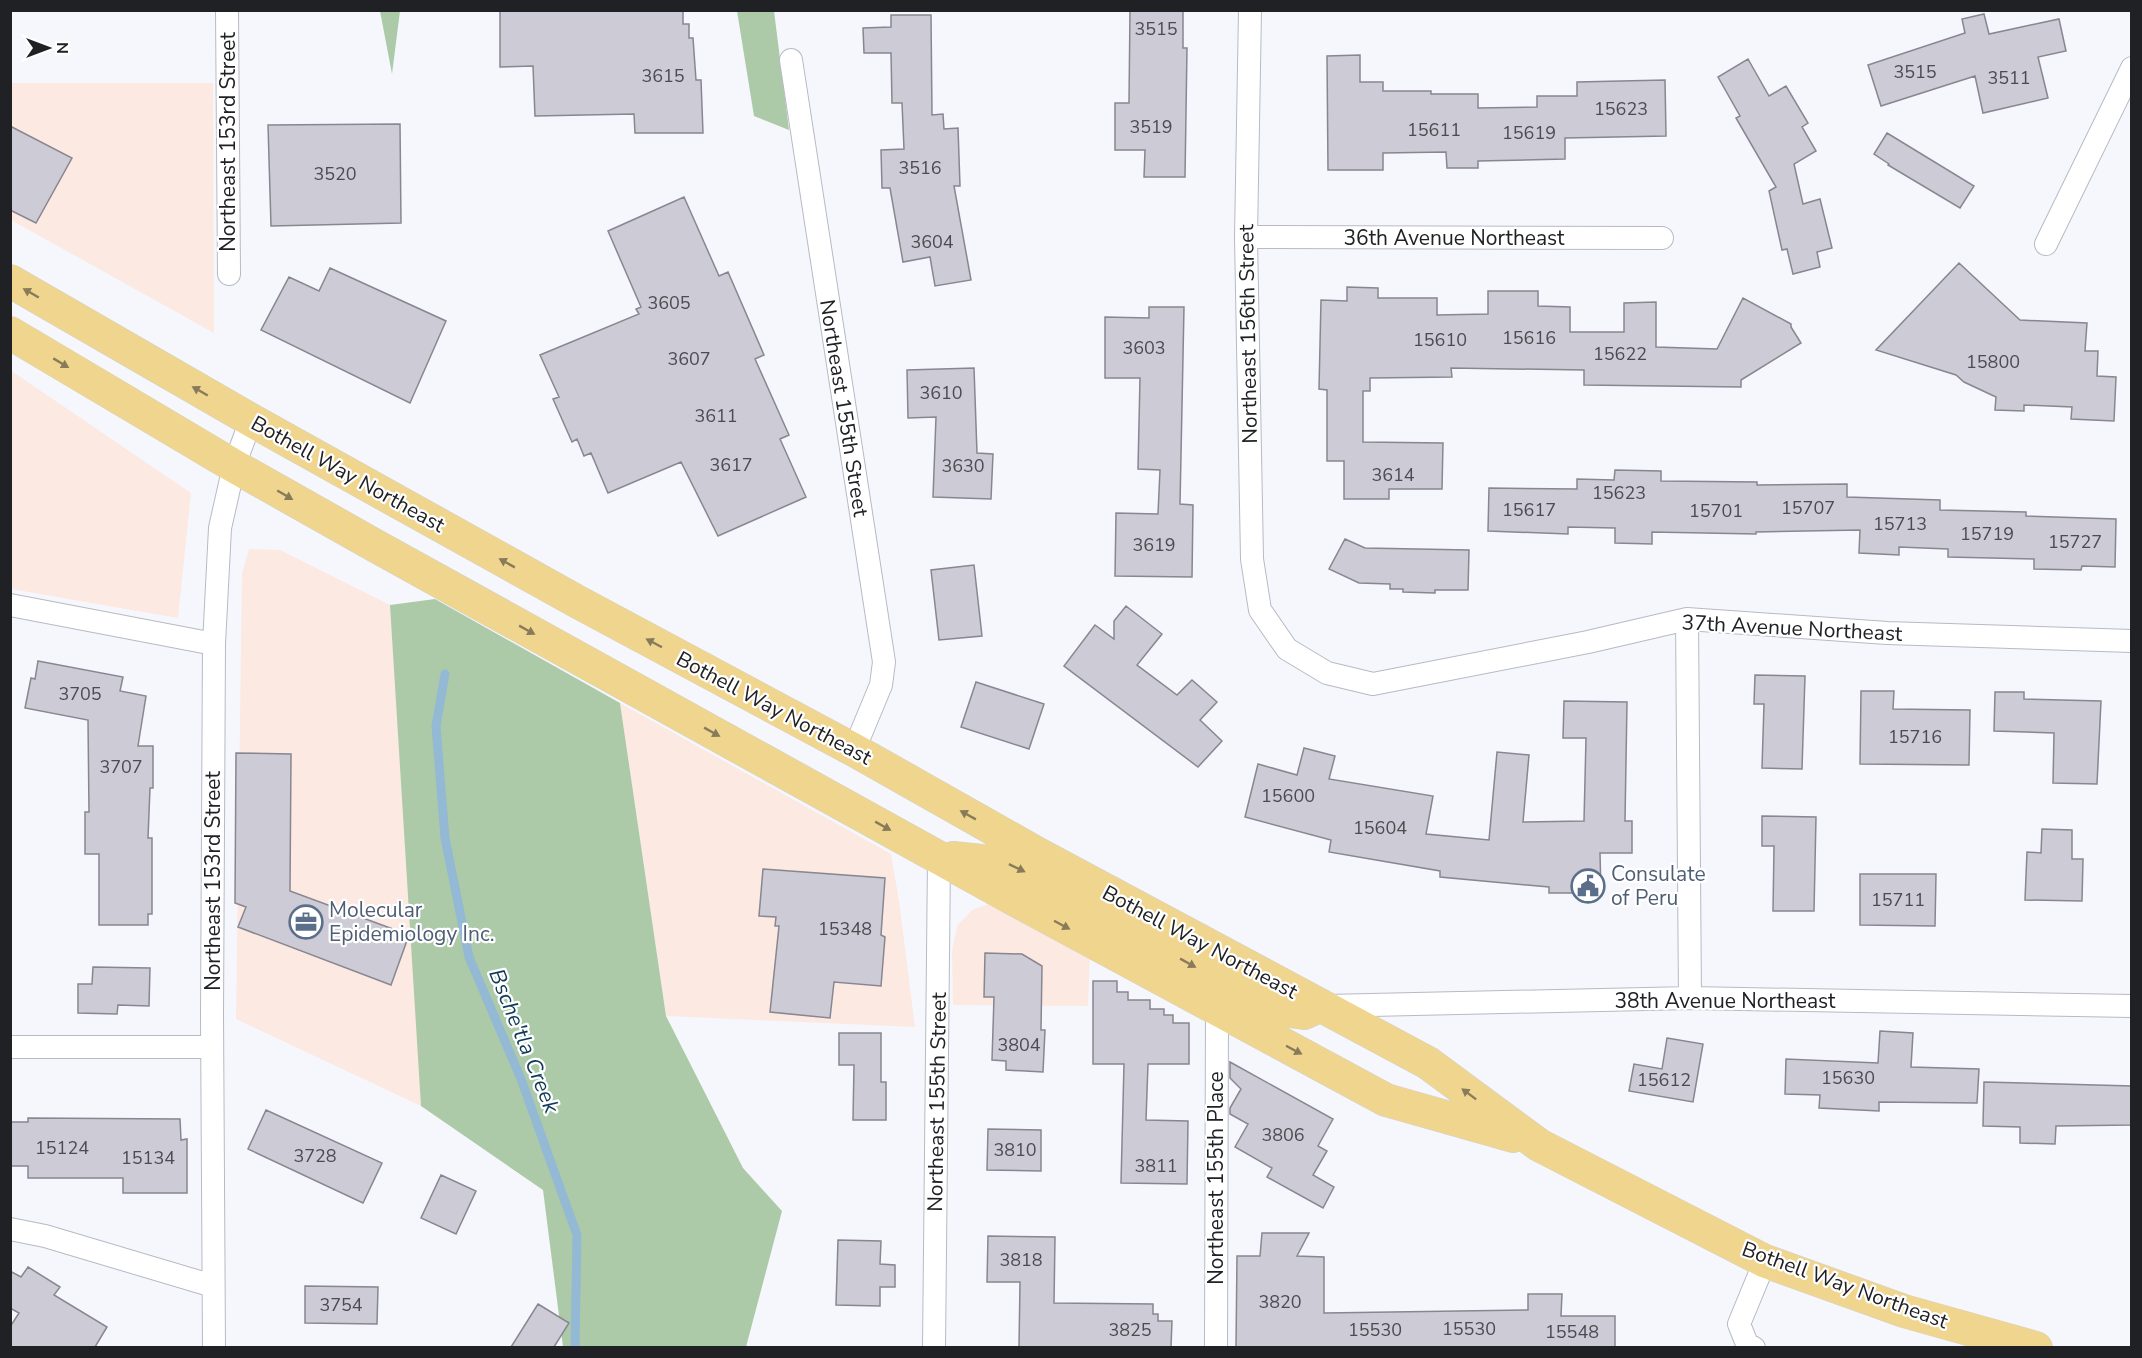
<svg xmlns="http://www.w3.org/2000/svg" width="2142" height="1358" font-family="'Nunito Sans',sans-serif">
<style>
.commercial{fill:#fce9e1}
.forest{fill:#accaa8}
.lines{fill:none;stroke-linecap:round;stroke-linejoin:round}
.stream{stroke:#94b9d5;stroke-width:9}
.building{fill:#cdcbd5;stroke:#888690;stroke-width:1.5}
.street-casing{stroke:#b7bac4;stroke-width:24}
.primary-casing{stroke:#d2d3d3;stroke-width:34}
.street{stroke:#fff;stroke-width:22}
.primary{stroke:#efd58e;stroke-width:33}
.oneway{fill:#887b5a}
.labels{text-anchor:middle;dominant-baseline:central;stroke-width:4.5;stroke-linejoin:round;paint-order:stroke}
.number-label{font-size:18px;fill:#4b4c51}
.street-label{font-size:21px;fill:#202125;stroke:#fff}
.service-label{font-size:21px;fill:#4e5e75;stroke:#fff;text-anchor:start}
.water-label{font-size:22px;font-style:italic;fill:#0d3a57;stroke:#fff}
</style>
<rect width="100%" height="100%" fill="#f5f7fd"/>
<path class="commercial" d="M 11,83 L 213,83 L 214,333 L 11,220 Z
M 10,370 L 191,493 L 178,618 L 11,589 Z
M 249,549 L 280,550 L 390,605 L 422,952 L 421,1106 L 236,1019 L 242,573 Z
M 620,703 L 891,854 L 899,901 L 915,1027 L 666,1016 Z
M 994,902 L 1090,953 L 1088,1006 L 953,1005 L 952,952 L 957,926 L 972,910 Z"/>
<path class="forest" d="M 380,11 L 400,11 L 392,74 Z
M 737,11 L 774,11 L 789,130 L 754,116 Z
M 435,599 L 620,703 L 666,1016 L 743,1168 L 782,1211 L 746,1347 L 563,1347 L 543,1190 L 421,1106 L 390,605 Z"/>
<g class="lines">
<path class="stream" d="M 445,674 L 436,726 L 445,838 L 469,957 L 521,1079 L 577,1235 L 575,1348"/>
</g>
<path class="building" d="M 500,10 L 683,10 L 683,24 L 689,24 L 689,38 L 693,38 L 696,80 L 701,80 L 703,133 L 635,133 L 634,114 L 535,116 L 533,66 L 500,67 Z
M 1130,10 L 1183,10 L 1183,48 L 1187,48 L 1185,177 L 1144,177 L 1145,150 L 1115,150 L 1115,103 L 1129,103 Z
M 1984,14 L 1989,34 L 2059,19 L 2066,51 L 2038,57 L 2048,98 L 1983,113 L 1975,76 L 1881,106 L 1868,65 L 1965,33 L 1962,19 Z
M 891,15 L 931,15 L 932,115 L 943,114 L 944,129 L 958,128 L 960,186 L 954,186 L 971,280 L 935,286 L 930,257 L 903,262 L 890,188 L 882,188 L 881,150 L 904,149 L 902,103 L 892,103 L 891,53 L 864,53 L 863,28 L 891,27 Z
M 1360,55 L 1360,82 L 1383,82 L 1383,91 L 1431,91 L 1431,94 L 1478,94 L 1478,108 L 1537,107 L 1537,96 L 1577,96 L 1577,82 L 1665,80 L 1666,136 L 1565,138 L 1565,159 L 1478,161 L 1478,168 L 1447,168 L 1446,152 L 1383,153 L 1383,170 L 1328,170 L 1327,56 Z
M 1748,59 L 1769,96 L 1786,86 L 1808,123 L 1802,127 L 1816,151 L 1794,164 L 1803,204 L 1820,199 L 1832,248 L 1817,252 L 1820,267 L 1793,274 L 1787,249 L 1782,250 L 1769,191 L 1776,187 L 1736,118 L 1740,116 L 1718,77 Z
M 400,124 L 401,223 L 271,226 L 268,125 Z
M 10,126 L 72,158 L 36,223 L 10,210 Z
M 1887,133 L 1974,186 L 1960,208 L 1888,165 L 1889,164 L 1874,154 Z
M 684,197 L 719,276 L 728,272 L 764,355 L 755,359 L 789,435 L 780,439 L 806,497 L 718,536 L 681,462 L 608,493 L 591,453 L 584,456 L 577,439 L 572,442 L 553,399 L 559,397 L 540,355 L 639,314 L 636,309 L 641,307 L 608,231 Z
M 1959,263 L 2020,320 L 2087,323 L 2085,351 L 2098,351 L 2097,376 L 2116,377 L 2114,421 L 2071,419 L 2072,407 L 2024,405 L 2024,411 L 1995,410 L 1996,397 L 1964,382 L 1956,375 L 1876,350 Z
M 330,268 L 446,321 L 410,403 L 261,330 L 289,277 L 319,291 Z
M 1347,287 L 1378,288 L 1378,298 L 1437,298 L 1437,315 L 1488,314 L 1488,291 L 1538,291 L 1538,306 L 1570,307 L 1570,332 L 1624,332 L 1624,303 L 1656,302 L 1656,347 L 1717,349 L 1743,298 L 1791,324 L 1791,327 L 1801,343 L 1741,380 L 1741,387 L 1584,385 L 1584,370 L 1451,368 L 1452,377 L 1370,378 L 1370,391 L 1363,391 L 1363,442 L 1443,443 L 1442,489 L 1389,489 L 1389,499 L 1344,499 L 1344,461 L 1327,461 L 1327,390 L 1319,389 L 1321,300 L 1347,301 Z
M 1149,307 L 1184,307 L 1180,504 L 1193,505 L 1192,577 L 1115,576 L 1116,513 L 1158,514 L 1160,470 L 1138,469 L 1140,378 L 1105,378 L 1105,317 L 1149,318 Z
M 974,368 L 977,453 L 993,454 L 991,499 L 933,497 L 936,417 L 908,418 L 907,370 Z
M 1615,470 L 1661,471 L 1661,481 L 1757,482 L 1757,485 L 1847,484 L 1847,497 L 1940,500 L 1940,510 L 2026,512 L 2026,516 L 2116,519 L 2115,567 L 2082,566 L 2081,570 L 2034,569 L 2034,559 L 1948,557 L 1948,549 L 1899,547 L 1899,555 L 1859,553 L 1860,530 L 1756,532 L 1756,534 L 1652,532 L 1652,544 L 1615,543 L 1615,528 L 1568,527 L 1568,534 L 1488,531 L 1489,488 L 1577,489 L 1577,479 L 1614,480 Z
M 1345,539 L 1365,548 L 1469,550 L 1468,590 L 1435,590 L 1435,593 L 1403,592 L 1403,589 L 1390,589 L 1390,584 L 1359,583 L 1329,569 Z
M 974,565 L 982,636 L 939,640 L 931,570 Z
M 1126,606 L 1162,634 L 1137,665 L 1177,695 L 1192,680 L 1217,702 L 1200,720 L 1222,741 L 1198,767 L 1064,666 L 1095,625 L 1114,639 L 1114,621 Z
M 38,661 L 123,677 L 120,691 L 146,696 L 138,746 L 153,746 L 153,788 L 150,788 L 148,838 L 152,838 L 152,914 L 148,914 L 148,925 L 99,925 L 99,854 L 85,854 L 85,812 L 89,812 L 88,720 L 25,708 L 31,678 L 35,679 Z
M 1755,675 L 1805,676 L 1802,769 L 1762,768 L 1764,704 L 1754,704 Z
M 976,682 L 1044,704 L 1029,749 L 961,727 Z
M 1861,691 L 1894,691 L 1893,709 L 1970,710 L 1969,765 L 1860,764 Z
M 1995,692 L 2024,692 L 2024,699 L 2101,701 L 2097,784 L 2053,783 L 2054,733 L 1994,731 Z
M 1564,701 L 1627,702 L 1625,821 L 1632,821 L 1632,853 L 1600,853 L 1601,893 L 1549,893 L 1549,887 L 1440,877 L 1440,871 L 1329,852 L 1331,840 L 1245,817 L 1258,764 L 1297,775 L 1304,748 L 1335,756 L 1329,779 L 1433,796 L 1426,834 L 1489,840 L 1497,752 L 1529,755 L 1523,822 L 1584,821 L 1586,738 L 1563,738 Z
M 236,753 L 291,754 L 290,891 L 409,935 L 391,985 L 238,927 L 246,907 L 235,903 Z
M 1762,816 L 1816,817 L 1814,911 L 1773,911 L 1774,846 L 1762,846 Z
M 2042,829 L 2072,830 L 2072,859 L 2083,859 L 2082,901 L 2025,900 L 2027,852 L 2041,853 Z
M 763,869 L 885,878 L 881,935 L 885,937 L 881,986 L 834,982 L 830,1018 L 770,1012 L 779,926 L 775,926 L 776,917 L 759,916 Z
M 1860,874 L 1936,874 L 1935,926 L 1860,925 Z
M 985,953 L 1022,954 L 1042,966 L 1041,1030 L 1045,1030 L 1043,1072 L 1006,1070 L 1006,1061 L 992,1060 L 994,997 L 984,997 Z
M 93,967 L 150,968 L 149,1006 L 118,1005 L 117,1014 L 78,1013 L 78,984 L 92,984 Z
M 1093,981 L 1117,981 L 1117,992 L 1128,992 L 1128,1000 L 1150,1000 L 1150,1009 L 1164,1009 L 1164,1015 L 1173,1015 L 1173,1023 L 1189,1023 L 1189,1064 L 1148,1064 L 1146,1120 L 1188,1121 L 1187,1184 L 1121,1183 L 1124,1064 L 1093,1064 Z
M 1880,1031 L 1913,1033 L 1911,1067 L 1979,1069 L 1977,1103 L 1879,1102 L 1879,1111 L 1819,1108 L 1820,1095 L 1785,1094 L 1786,1059 L 1878,1063 Z
M 839,1033 L 881,1033 L 881,1082 L 886,1082 L 886,1120 L 853,1120 L 854,1065 L 839,1065 Z
M 1667,1038 L 1703,1044 L 1693,1102 L 1629,1091 L 1634,1064 L 1662,1069 Z
M 1230,1062 L 1333,1119 L 1318,1146 L 1327,1151 L 1313,1175 L 1334,1187 L 1323,1208 L 1267,1177 L 1272,1168 L 1235,1147 L 1248,1124 L 1230,1114 L 1230,1108 L 1241,1089 L 1230,1078 Z
M 1984,1082 L 2132,1086 L 2132,1125 L 2056,1126 L 2055,1144 L 2020,1143 L 2020,1127 L 1983,1126 Z
M 266,1110 L 382,1163 L 363,1203 L 248,1149 Z
M 28,1118 L 180,1119 L 181,1140 L 187,1139 L 187,1193 L 123,1193 L 123,1178 L 28,1178 L 28,1166 L 10,1166 L 10,1122 L 28,1122 Z
M 988,1129 L 1041,1130 L 1041,1171 L 987,1170 Z
M 441,1175 L 476,1191 L 456,1234 L 421,1218 Z
M 1262,1233 L 1309,1233 L 1297,1256 L 1324,1257 L 1324,1313 L 1528,1310 L 1528,1294 L 1562,1294 L 1561,1316 L 1615,1316 L 1615,1347 L 1236,1347 L 1237,1256 L 1260,1256 Z
M 988,1236 L 1055,1237 L 1054,1303 L 1153,1304 L 1153,1314 L 1158,1314 L 1158,1321 L 1172,1321 L 1171,1347 L 1019,1347 L 1020,1282 L 987,1282 Z
M 838,1240 L 881,1241 L 880,1264 L 895,1265 L 895,1287 L 880,1287 L 880,1306 L 836,1305 Z
M 28,1267 L 60,1287 L 54,1295 L 107,1327 L 95,1347 L 10,1347 L 10,1327 L 19,1313 L 10,1308 L 10,1271 L 21,1277 Z
M 305,1286 L 378,1287 L 377,1324 L 305,1323 Z
M 538,1304 L 569,1323 L 554,1347 L 511,1347 Z"/>
<g class="lines">
<g class="street-casing">
<path id="street" d="M 227,10 L 229,274
M 1250,10 L 1246,237 L 1252,559 L 1260,610 L 1287,649 L 1327,673 L 1373,684 L 1588,642 L 1687,619 L 1887,633 L 2132,641
M 791,60 L 884,662 L 881,685 L 854,750
M 1246,237 L 1662,238
M 2046,244 L 2132,68
M 10,605 L 214,644
M 1687,619 L 1690,998
M 1326,1006 L 1690,998 L 2132,1006
M 10,1047 L 212,1047
M 10,1229 L 45,1236 L 213,1286
M 214,1348 L 212,1015 L 214,644 L 220,528 L 234,466 L 251,420
M 934,1348 L 939,857
M 1216,1348 L 1217,1008
M 1754,1348 L 1747,1344 L 1739,1324 L 1765,1261"/>
</g>
<g class="primary-casing">
<path id="primary" d="M 10,281 L 251,420 L 578,602 L 854,750 L 1038,854 L 1428,1063 L 1539,1145 L 1765,1261 L 1904,1311 L 2036,1348
M 10,333 L 234,466 L 374,545 L 1010,897 L 1386,1100 L 1513,1136
M 953,858 L 1011,864 L 1269,1008 L 1304,1013 L 1319,1006"/>
</g>
<use href="#street" class="street"/>
<use href="#primary" class="primary"/>
</g>
<defs><path id="oneway-solid" d="M-6-.8H1V-3.2L6.5 0L1 3.2V.8H-6Z" transform="scale(1.5)"/></defs>
<g class="oneway">
<use href="#oneway-solid" transform="translate(31 293) rotate(-150)"/>
<use href="#oneway-solid" transform="translate(61 363) rotate(31)"/>
<use href="#oneway-solid" transform="translate(200 391) rotate(-150)"/>
<use href="#oneway-solid" transform="translate(285 495) rotate(30)"/>
<use href="#oneway-solid" transform="translate(507 563) rotate(-151)"/>
<use href="#oneway-solid" transform="translate(527 630) rotate(29)"/>
<use href="#oneway-solid" transform="translate(654 643) rotate(-152)"/>
<use href="#oneway-solid" transform="translate(712 732) rotate(29)"/>
<use href="#oneway-solid" transform="translate(968 815) rotate(-151)"/>
<use href="#oneway-solid" transform="translate(883 826) rotate(29)"/>
<use href="#oneway-solid" transform="translate(1017 868) rotate(26)"/>
<use href="#oneway-solid" transform="translate(1062 925) rotate(28)"/>
<use href="#oneway-solid" transform="translate(1188 963) rotate(29)"/>
<use href="#oneway-solid" transform="translate(1294 1050) rotate(28)"/>
<use href="#oneway-solid" transform="translate(1469 1094) rotate(-143)"/>
</g>
<defs>
<g id="civic-ring" transform="scale(1.725)"><circle r="9.5" fill="#fff" stroke="#5c6f8a" stroke-width="1.5"/><path d="M-.6-6.5H3V-4.5H.6V-3L4-1V1h2V6H-6V1h2V-1L-.6-3ZM-1.2 2.5V6h2.4V2.5Z" fill="#5c6f8a"/></g>
<g id="office-ring" transform="scale(1.725)"><circle r="9.5" fill="#fff" stroke="#5c6f8a" stroke-width="1.5"/><path d="M-6-3h4V-5.5h4V-3h4V5H-6ZM-1-4.5V-3h2v-1.5ZM-6 0V1H6V0Z" fill="#5c6f8a"/></g>
</defs>
<g fill-rule="evenodd">
<use href="#civic-ring" x="1588" y="886"/>
<use href="#office-ring" x="306" y="922"/>
</g>
<g class="labels">
<g class="number-label">
<text x="1156" y="29">3515</text>
<text x="1915" y="72">3515</text>
<text x="663" y="76">3615</text>
<text x="2009" y="78">3511</text>
<text x="1621" y="109">15623</text>
<text x="1151" y="127">3519</text>
<text x="1434" y="130">15611</text>
<text x="1529" y="133">15619</text>
<text x="920" y="168">3516</text>
<text x="335" y="174">3520</text>
<text x="932" y="242">3604</text>
<text x="669" y="303">3605</text>
<text x="1529" y="338">15616</text>
<text x="1440" y="340">15610</text>
<text x="1144" y="348">3603</text>
<text x="1620" y="354">15622</text>
<text x="689" y="359">3607</text>
<text x="1993" y="362">15800</text>
<text x="941" y="393">3610</text>
<text x="716" y="416">3611</text>
<text x="731" y="465">3617</text>
<text x="963" y="466">3630</text>
<text x="1393" y="475">3614</text>
<text x="1619" y="493">15623</text>
<text x="1808" y="508">15707</text>
<text x="1529" y="510">15617</text>
<text x="1716" y="511">15701</text>
<text x="1900" y="524">15713</text>
<text x="1987" y="534">15719</text>
<text x="2075" y="542">15727</text>
<text x="1154" y="545">3619</text>
<text x="80" y="694">3705</text>
<text x="1915" y="737">15716</text>
<text x="121" y="767">3707</text>
<text x="1288" y="796">15600</text>
<text x="1380" y="828">15604</text>
<text x="1898" y="900">15711</text>
<text x="845" y="929">15348</text>
<text x="1019" y="1045">3804</text>
<text x="1848" y="1078">15630</text>
<text x="1664" y="1080">15612</text>
<text x="1283" y="1135">3806</text>
<text x="62" y="1148">15124</text>
<text x="1015" y="1150">3810</text>
<text x="315" y="1156">3728</text>
<text x="148" y="1158">15134</text>
<text x="1156" y="1166">3811</text>
<text x="1021" y="1260">3818</text>
<text x="1280" y="1302">3820</text>
<text x="341" y="1305">3754</text>
<text x="1469" y="1329">15530</text>
<text x="1130" y="1330">3825</text>
<text x="1375" y="1330">15530</text>
<text x="1572" y="1332">15548</text>
</g>
<g class="street-label">
<text transform="translate(228 142) rotate(-90)">Northeast 153rd Street</text>
<text x="1454" y="238">36th Avenue Northeast</text>
<text transform="translate(1248 334) rotate(-91)">Northeast 156th Street</text>
<text transform="translate(844 408) rotate(81)">Northeast 155th Street</text>
<text transform="translate(348 474) rotate(29)">Bothell Way Northeast</text>
<text transform="translate(1792 628) rotate(3)">37th Avenue Northeast</text>
<text transform="translate(774 708) rotate(28)">Bothell Way Northeast</text>
<text transform="translate(213 881) rotate(-90)">Northeast 153rd Street</text>
<text transform="translate(1200 942) rotate(28)">Bothell Way Northeast</text>
<text x="1725" y="1001">38th Avenue Northeast</text>
<text transform="translate(937 1102) rotate(-89)">Northeast 155th Street</text>
<text transform="translate(1216 1178) rotate(-90)">Northeast 155th Place</text>
<text transform="translate(1845 1285) rotate(20)">Bothell Way Northeast</text>
</g>
<g class="service-label">
<text x="1611" y="874">Consulate<tspan x="1611" dy="24">of Peru</tspan></text>
<text x="329" y="910">Molecular<tspan x="329" dy="24">Epidemiology Inc.</tspan></text>
</g>
<g class="water-label">
<text transform="translate(524 1041) rotate(68)">Bsche'tla Creek</text>
</g>
</g>
<rect width="2142" height="1358" fill="none" stroke="#202125" stroke-width="24"/>
<g transform="translate(48 48) rotate(90)" stroke="#ffffff" stroke-width="4.5" paint-order="stroke">
<path d="M0-4.5L10 22L0 15L-10 22Z" fill="#202125"/>
<text y="-9" font-size="16" font-weight="bold" text-anchor="middle" fill="#202125">N</text>
</g>
</svg>
